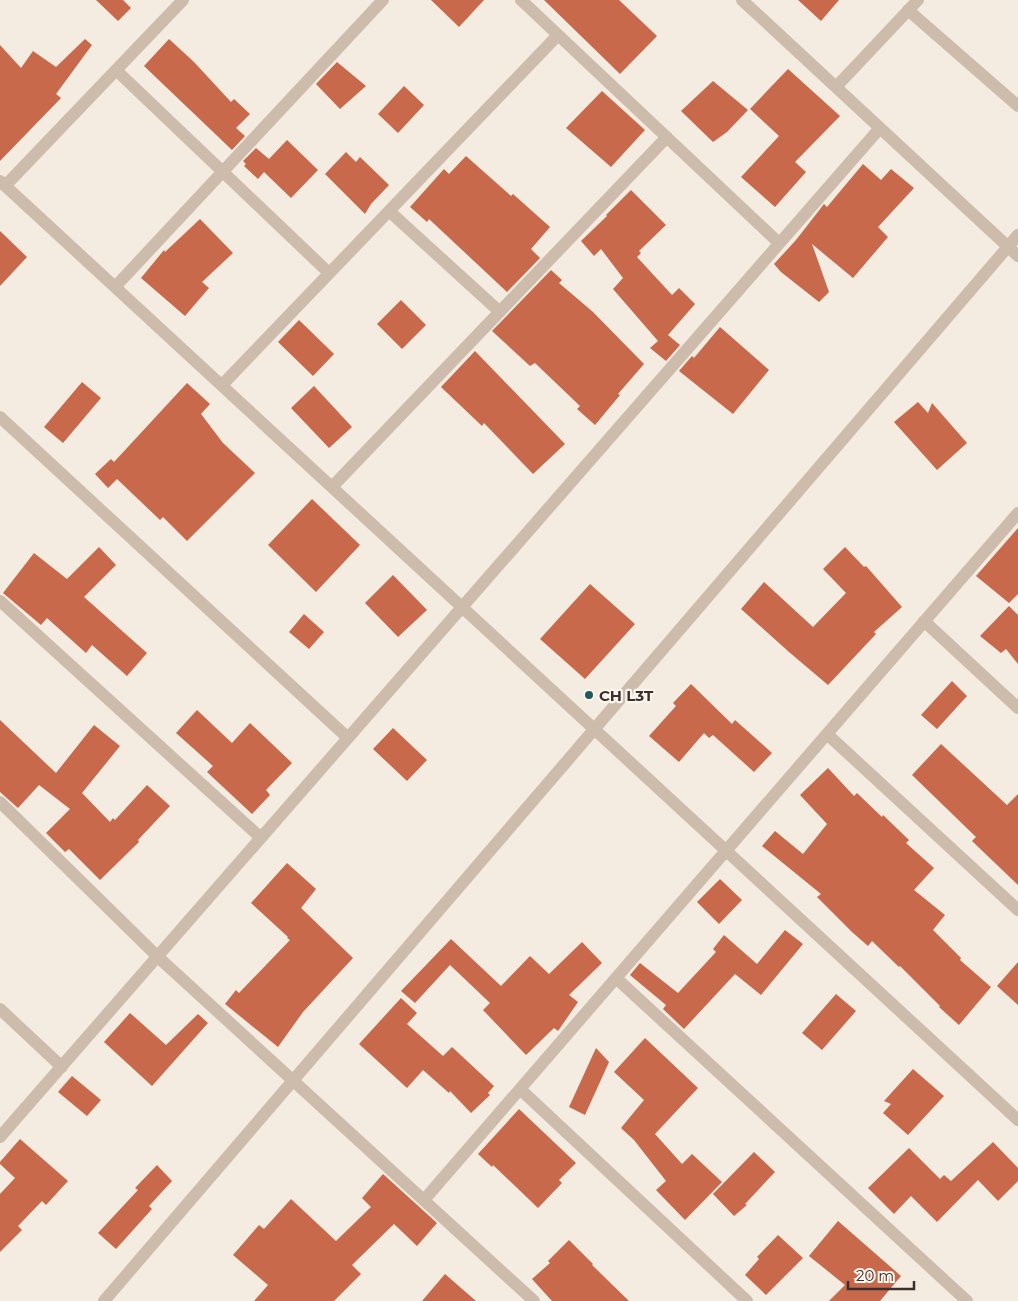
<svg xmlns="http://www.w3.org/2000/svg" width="1018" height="1301" font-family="Montserrat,sans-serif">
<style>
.building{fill:#c8694b}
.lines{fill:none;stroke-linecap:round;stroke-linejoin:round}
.minor{stroke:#cdbbac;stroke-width:12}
.poi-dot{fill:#1f5a5e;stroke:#fbf5ee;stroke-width:2}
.labels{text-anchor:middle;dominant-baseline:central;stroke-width:4.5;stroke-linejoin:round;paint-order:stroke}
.poi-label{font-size:15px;font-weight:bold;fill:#3b302b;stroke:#fbf5ee;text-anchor:start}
</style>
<rect width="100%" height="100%" fill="#f4ebe1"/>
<path class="building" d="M 96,0 L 123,0 L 131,8 L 118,21 Z
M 431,0 L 484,0 L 459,27 Z
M 544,0 L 619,0 L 657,36 L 620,74 Z
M 798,0 L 839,0 L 821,21 Z
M 85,39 L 92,45 L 56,94 L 61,98 L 0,161 L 0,45 L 21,68 L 33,51 L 56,67 Z
M 169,39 L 194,62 L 231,102 L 234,99 L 250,114 L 236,128 L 245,136 L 232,150 L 144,66 Z
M 337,62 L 366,86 L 340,109 L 316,84 Z
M 788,69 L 840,116 L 795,162 L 806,172 L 775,207 L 741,177 L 779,136 L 750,109 Z
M 713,81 L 748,110 L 727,132 L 713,142 L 681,111 Z
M 404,86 L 424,105 L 398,133 L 378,114 Z
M 602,91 L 645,130 L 611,167 L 566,128 Z
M 287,140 L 318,170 L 291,198 L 264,172 L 258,179 L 244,166 L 246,164 L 243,161 L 256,148 L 269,159 Z
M 346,152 L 356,162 L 360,157 L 389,185 L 371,204 L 365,214 L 325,174 Z
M 466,156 L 511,196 L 513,194 L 550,227 L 531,249 L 540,258 L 507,292 L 429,219 L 427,222 L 410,207 L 444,169 L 449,174 Z
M 863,164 L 881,180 L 891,169 L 914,188 L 878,227 L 888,237 L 853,278 L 812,244 L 829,292 L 819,302 L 781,272 L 774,264 L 796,240 L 824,204 L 827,207 Z
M 631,190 L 666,225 L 639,251 L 641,253 L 637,257 L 672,295 L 679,288 L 695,304 L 668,335 L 680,345 L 666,361 L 650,348 L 658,341 L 613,289 L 623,278 L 601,249 L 594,256 L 581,241 L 607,216 L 606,215 Z
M 200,219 L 233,253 L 202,282 L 209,288 L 185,316 L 141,278 L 164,250 L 165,252 Z
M 0,231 L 27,257 L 0,286 Z
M 551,270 L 562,280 L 559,283 L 593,312 L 644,364 L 618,394 L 620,395 L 595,425 L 577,409 L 580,406 L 535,363 L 530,366 L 492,331 Z
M 401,300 L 426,325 L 402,349 L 377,324 Z
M 299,320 L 334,354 L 313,376 L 278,342 Z
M 720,327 L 769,370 L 733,414 L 679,371 L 692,356 L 694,358 Z
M 475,351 L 565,444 L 533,474 L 484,423 L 482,426 L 441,387 Z
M 82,382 L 101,398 L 63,443 L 44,427 Z
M 187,383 L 210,404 L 201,414 L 223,443 L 255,473 L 187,541 L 163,517 L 160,520 L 117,479 L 108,488 L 95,474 L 111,459 L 114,462 Z
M 314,386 L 352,427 L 329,448 L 291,408 Z
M 918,402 L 928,413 L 932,403 L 967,443 L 937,470 L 894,422 Z
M 312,499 L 360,545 L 316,592 L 268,545 Z
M 1018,528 L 1018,594 L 1009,603 L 976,576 Z
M 99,547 L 116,565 L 84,597 L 147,653 L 127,676 L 92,645 L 86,653 L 47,618 L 41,625 L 3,593 L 34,553 L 67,579 Z
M 845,547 L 864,567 L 866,566 L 902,607 L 874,632 L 876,634 L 828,685 L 789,652 L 741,609 L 764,582 L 813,627 L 846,593 L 823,569 Z
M 393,575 L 427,610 L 398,637 L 365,603 Z
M 590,584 L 635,624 L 585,679 L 540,639 Z
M 1009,606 L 1018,615 L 1018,664 L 1006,649 L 1001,653 L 980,636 Z
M 304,614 L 324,632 L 309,649 L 289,632 Z
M 952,681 L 967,696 L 937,729 L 921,715 Z
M 691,684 L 732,724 L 735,720 L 772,753 L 754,772 L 713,735 L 709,738 L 704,733 L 679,762 L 649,736 L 676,706 L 673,703 Z
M 197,710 L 232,743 L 250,723 L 292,763 L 266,790 L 270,795 L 252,814 L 207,772 L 213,766 L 176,733 Z
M 0,720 L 56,773 L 94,725 L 120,746 L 82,793 L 110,822 L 113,818 L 115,820 L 147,785 L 170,806 L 138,840 L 139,842 L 100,880 L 69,849 L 65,852 L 46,833 L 70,809 L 39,785 L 18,808 L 0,792 Z
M 393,728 L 427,760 L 407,781 L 373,749 Z
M 941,744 L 1007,805 L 1018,794 L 1018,885 L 972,841 L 976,837 L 912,775 Z
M 828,768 L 854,796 L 857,793 L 882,817 L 883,815 L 909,840 L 906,843 L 934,868 L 914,890 L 945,915 L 933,930 L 961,958 L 960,960 L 991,987 L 959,1025 L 939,1007 L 940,1006 L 900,966 L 899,967 L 872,941 L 868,946 L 852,932 L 817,897 L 821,894 L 762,846 L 775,831 L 803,854 L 827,824 L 800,795 Z
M 287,863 L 316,889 L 301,908 L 353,958 L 303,1012 L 278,1047 L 225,1004 L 236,990 L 239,993 L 290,940 L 287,938 L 288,937 L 251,903 Z
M 720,879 L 742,900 L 719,924 L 697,902 Z
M 785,930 L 803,944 L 761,995 L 735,974 L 684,1029 L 663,1009 L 666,1005 L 630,975 L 640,963 L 678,993 L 716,952 L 713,949 L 724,935 L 757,964 Z
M 451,939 L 501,986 L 530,956 L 549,974 L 582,942 L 602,963 L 569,995 L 578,1002 L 558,1031 L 554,1028 L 526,1055 L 483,1010 L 490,1003 L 450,965 L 415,1003 L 401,991 Z
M 1018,962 L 1018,1005 L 997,986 Z
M 836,994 L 856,1011 L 822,1050 L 802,1033 Z
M 401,998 L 417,1013 L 407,1024 L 443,1056 L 452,1047 L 494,1086 L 488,1093 L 490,1095 L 471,1113 L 450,1091 L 449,1093 L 423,1070 L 407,1088 L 359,1044 Z
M 130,1013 L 166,1045 L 198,1014 L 208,1023 L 152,1086 L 104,1042 Z
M 645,1038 L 698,1088 L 655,1134 L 682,1164 L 692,1154 L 722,1182 L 685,1220 L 656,1190 L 666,1181 L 634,1140 L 621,1128 L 644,1100 L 614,1072 Z
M 596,1048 L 609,1062 L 585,1115 L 569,1107 Z
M 913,1069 L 944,1096 L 908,1135 L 883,1113 L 891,1104 L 884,1101 Z
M 72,1076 L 101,1100 L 87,1116 L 58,1092 Z
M 519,1109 L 576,1163 L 559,1180 L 562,1183 L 538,1208 L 493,1165 L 492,1167 L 478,1154 Z
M 20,1139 L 68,1181 L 46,1205 L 42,1201 L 18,1226 L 22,1230 L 0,1252 L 0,1194 L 15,1178 L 0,1164 L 0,1162 Z
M 993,1142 L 1018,1168 L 1018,1181 L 998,1201 L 978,1180 L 937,1222 L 911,1196 L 894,1214 L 868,1188 L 909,1148 L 940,1179 L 944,1175 L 951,1181 Z
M 754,1152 L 775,1172 L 745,1204 L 747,1205 L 734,1216 L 713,1194 Z
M 157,1165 L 172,1181 L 149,1206 L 152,1209 L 116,1249 L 98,1233 L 138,1190 L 135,1188 Z
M 383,1174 L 437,1223 L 417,1246 L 394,1224 L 352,1265 L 361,1274 L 334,1301 L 254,1301 L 268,1285 L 233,1255 L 259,1225 L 264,1229 L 291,1199 L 336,1241 L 371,1207 L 362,1198 Z
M 838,1221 L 901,1276 L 880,1301 L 829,1301 L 845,1285 L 809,1256 Z
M 778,1235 L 803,1258 L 766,1295 L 745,1275 L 759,1259 L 757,1257 Z
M 569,1240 L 593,1264 L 592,1265 L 629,1301 L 552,1301 L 532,1279 L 550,1263 L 548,1261 Z
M 445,1274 L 476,1301 L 422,1301 Z"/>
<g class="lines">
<path class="minor" d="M 521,0 L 779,243
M 742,0 L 1018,256
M 908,10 L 1018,106
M 116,70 L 329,273
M 836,87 L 918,0
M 0,181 L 1018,1120
M 5,186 L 183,0
M 389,211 L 500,312
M 115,287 L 383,0
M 222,385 L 558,35
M 0,417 L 348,738
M 332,487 L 667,137
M 0,601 L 261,838
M 924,621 L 1018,708
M 827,734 L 1018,910
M 0,802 L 158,957 L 534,1301
M 616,978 L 967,1301
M 0,1009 L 62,1067
M 520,1089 L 747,1301
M 0,1137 L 880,128
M 424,1200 L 1018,513
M 104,1301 L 1018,235"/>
</g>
<circle class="poi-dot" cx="589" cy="695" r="5"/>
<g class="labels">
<g class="poi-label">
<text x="599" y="695">CH L3T</text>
</g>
</g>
<path d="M848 1281v8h66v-8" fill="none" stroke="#3b302b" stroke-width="2.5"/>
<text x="856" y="1281" font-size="15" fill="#3b302b" stroke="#fbf5ee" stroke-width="4" paint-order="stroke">20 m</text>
</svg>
